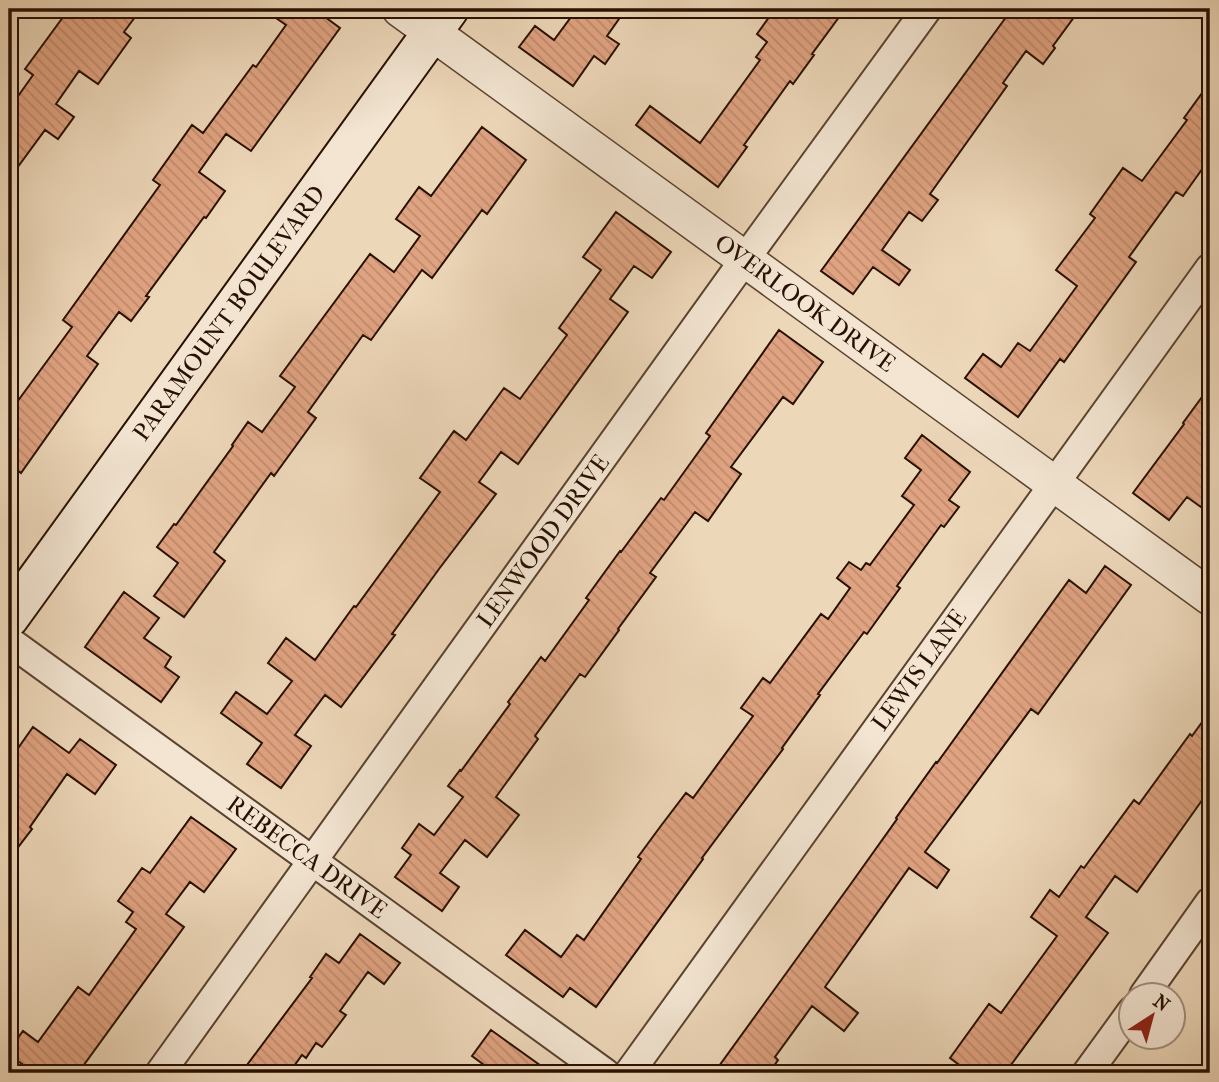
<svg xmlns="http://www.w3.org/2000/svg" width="1219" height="1082" font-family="'IM FELL French Canon',serif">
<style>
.building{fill:url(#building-back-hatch);stroke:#281001;stroke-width:2}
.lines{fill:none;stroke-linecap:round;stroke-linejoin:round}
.minor-casing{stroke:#59422f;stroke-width:32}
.tertiary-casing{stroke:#59422f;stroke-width:38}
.secondary-casing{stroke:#281001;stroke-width:42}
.minor{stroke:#f3e5d2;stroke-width:28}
.tertiary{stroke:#f3e5d2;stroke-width:35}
.secondary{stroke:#f3e5d2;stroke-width:38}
.labels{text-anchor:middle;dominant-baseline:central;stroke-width:5;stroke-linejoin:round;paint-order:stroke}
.street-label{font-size:24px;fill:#281001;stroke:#f3e5d2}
</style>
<defs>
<pattern id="building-back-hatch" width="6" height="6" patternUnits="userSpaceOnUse" patternTransform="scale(1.75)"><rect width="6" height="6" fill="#e0a381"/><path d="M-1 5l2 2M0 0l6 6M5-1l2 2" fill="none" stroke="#c08b6e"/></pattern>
</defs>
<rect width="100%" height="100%" fill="#edd7b9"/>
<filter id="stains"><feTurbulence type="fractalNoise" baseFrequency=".00286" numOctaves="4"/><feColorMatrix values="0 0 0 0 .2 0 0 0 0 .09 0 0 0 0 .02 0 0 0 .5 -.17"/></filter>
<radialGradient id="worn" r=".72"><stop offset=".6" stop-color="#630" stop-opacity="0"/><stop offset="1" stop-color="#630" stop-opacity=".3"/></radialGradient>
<path class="building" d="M 69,9 L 141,9 L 124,32 L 131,38 L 98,84 L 79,71 L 56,104 L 74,117 L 58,139 L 45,130 L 9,179 L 9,109 L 33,75 L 25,69 Z
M 263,9 L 314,9 L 340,28 L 251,151 L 226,134 L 199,172 L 225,191 L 206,218 L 204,217 L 146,296 L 149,297 L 131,321 L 119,312 L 87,356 L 98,364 L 21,473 L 9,464 L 9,413 L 72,327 L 63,320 L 160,185 L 153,180 L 192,125 L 203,133 L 253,65 L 256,67 L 286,25 Z
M 577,9 L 626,9 L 607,36 L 619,44 L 605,64 L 594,56 L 573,86 L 519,47 L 535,26 L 554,40 Z
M 775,9 L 845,9 L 812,54 L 814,55 L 793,84 L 790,81 L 744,145 L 747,147 L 718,187 L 636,125 L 650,106 L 700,143 L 760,60 L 756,57 L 767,42 L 757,34 Z
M 1012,9 L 1080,9 L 1053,46 L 1055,48 L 1043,64 L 1026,51 L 1003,83 L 1007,86 L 930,194 L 938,200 L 922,221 L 909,212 L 882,250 L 910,270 L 899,285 L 873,267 L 853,294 L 821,271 Z
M 1210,82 L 1210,158 L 1183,196 L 1176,192 L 1129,257 L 1136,262 L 1064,362 L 1060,359 L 1018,417 L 965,378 L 983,354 L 1001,367 L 1018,343 L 1030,351 L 1077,286 L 1056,270 L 1095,218 L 1090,214 L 1123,168 L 1142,181 L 1187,120 L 1184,118 Z
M 482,127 L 526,160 L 487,214 L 482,210 L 432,278 L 422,270 L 371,340 L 363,335 L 308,412 L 316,418 L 274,476 L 271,473 L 214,552 L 225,561 L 184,617 L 154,596 L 178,563 L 157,547 L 174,524 L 176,525 L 233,446 L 232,445 L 248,422 L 262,432 L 295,387 L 280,376 L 370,254 L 394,272 L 420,236 L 396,219 L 419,187 L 431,196 Z
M 616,212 L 671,252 L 652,278 L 634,266 L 610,299 L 628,312 L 518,464 L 501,452 L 479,482 L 496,494 L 439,569 L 392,634 L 395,635 L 341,707 L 325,695 L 295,735 L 311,746 L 281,788 L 247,764 L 262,743 L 221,713 L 236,692 L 267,714 L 292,681 L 268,663 L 286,638 L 315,660 L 354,606 L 356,607 L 440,492 L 420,478 L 454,431 L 466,440 L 504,388 L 520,399 L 567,335 L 559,328 L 601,270 L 583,257 Z
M 779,330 L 823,362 L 793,404 L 783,397 L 731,467 L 741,474 L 708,521 L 695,512 L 650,573 L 656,577 L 618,629 L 619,630 L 585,677 L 580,674 L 535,736 L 538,739 L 496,797 L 519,815 L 487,857 L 465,840 L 440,873 L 459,887 L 442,911 L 395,877 L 411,855 L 402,848 L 419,824 L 434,835 L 463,797 L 448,786 L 460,770 L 461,771 L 510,704 L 508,702 L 541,657 L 545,661 L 589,600 L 586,598 L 620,551 L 621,552 L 661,498 L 664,500 L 710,436 L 706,433 Z
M 1210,386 L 1210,493 L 1201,507 L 1187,497 L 1169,520 L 1133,493 L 1184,424 L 1183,423 Z
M 922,435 L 970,472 L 949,500 L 959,507 L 944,527 L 941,525 L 897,586 L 900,588 L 867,634 L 864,632 L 818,694 L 820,695 L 782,748 L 783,749 L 702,858 L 703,859 L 596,1007 L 570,988 L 563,997 L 506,955 L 525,930 L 561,957 L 577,935 L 584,940 L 641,859 L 638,857 L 660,827 L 686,793 L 693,798 L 753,716 L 741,708 L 763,678 L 770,683 L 821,614 L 828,619 L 850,588 L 837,578 L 849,562 L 861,570 L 866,563 L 870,565 L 914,505 L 902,496 L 921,470 L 905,458 Z
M 1105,566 L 1131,585 L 1038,714 L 1031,709 L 925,852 L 949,870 L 937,888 L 909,868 L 825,987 L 858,1013 L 844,1031 L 812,1006 L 775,1057 L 778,1060 L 769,1073 L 714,1073 L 850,885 L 897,819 L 896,818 L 936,762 L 937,763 L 1069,580 L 1086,593 Z
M 124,592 L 159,618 L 144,638 L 171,657 L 165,667 L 179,677 L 161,702 L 85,647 Z
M 1210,711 L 1210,789 L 1137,892 L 1115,876 L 1086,917 L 1108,933 L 1005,1073 L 970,1073 L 950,1058 L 989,1004 L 1001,1013 L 1057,936 L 1031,917 L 1050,890 L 1059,897 L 1081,866 L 1084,868 L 1134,800 L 1139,804 L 1190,734 L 1192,736 Z
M 33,727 L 69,753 L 80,739 L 116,765 L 95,794 L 67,774 L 30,827 L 32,829 L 9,859 L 9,761 Z
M 191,817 L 236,849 L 204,892 L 190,882 L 166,914 L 184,927 L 78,1073 L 15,1073 L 22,1064 L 9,1055 L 9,1050 L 23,1031 L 38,1042 L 78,987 L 89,995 L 136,929 L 126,922 L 133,912 L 118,901 L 142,868 L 150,873 Z
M 360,934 L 400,963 L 384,984 L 368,972 L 340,1011 L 346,1015 L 322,1047 L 316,1043 L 306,1058 L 302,1055 L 289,1073 L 241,1073 L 312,978 L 310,977 L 326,954 L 339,963 Z
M 491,1030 L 551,1073 L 495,1073 L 472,1056 Z"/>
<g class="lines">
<g class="minor-casing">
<path id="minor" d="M 9,641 L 605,1073
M 1144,995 L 1210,902
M 160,1073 L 745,259 L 927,9
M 629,1073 L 1210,268
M 1087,1073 L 1132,1011"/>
</g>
<g class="tertiary-casing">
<path id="tertiary" d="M 400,9 L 1210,597"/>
</g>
<g class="secondary-casing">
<path id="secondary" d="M 9,618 L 449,9"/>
</g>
<use href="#minor" class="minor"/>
<use href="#tertiary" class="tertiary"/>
<use href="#secondary" class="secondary"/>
</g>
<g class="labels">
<g class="street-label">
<text transform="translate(805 303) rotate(36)">OVERLOOK DRIVE</text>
<text transform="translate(229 313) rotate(-54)">PARAMOUNT BOULEVARD</text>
<text transform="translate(543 541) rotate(-54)">LENWOOD DRIVE</text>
<text transform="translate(919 670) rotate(-54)">LEWIS LANE</text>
<text transform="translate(307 857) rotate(36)">REBECCA DRIVE</text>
</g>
</g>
<rect width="1219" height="1082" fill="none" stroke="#edd7b9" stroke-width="35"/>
<rect x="10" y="10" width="1198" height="1061" fill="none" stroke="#281001" stroke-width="3.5"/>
<rect x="18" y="18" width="1184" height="1047" fill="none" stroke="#281001" stroke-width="2"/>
<g transform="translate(1152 1016) rotate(36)"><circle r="33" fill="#f3e5d2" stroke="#a2907e" stroke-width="2"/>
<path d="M0-5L12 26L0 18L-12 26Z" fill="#8f2418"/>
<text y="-10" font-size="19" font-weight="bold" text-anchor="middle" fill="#281001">N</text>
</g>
<rect width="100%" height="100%" filter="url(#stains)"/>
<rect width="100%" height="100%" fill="url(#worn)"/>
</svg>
